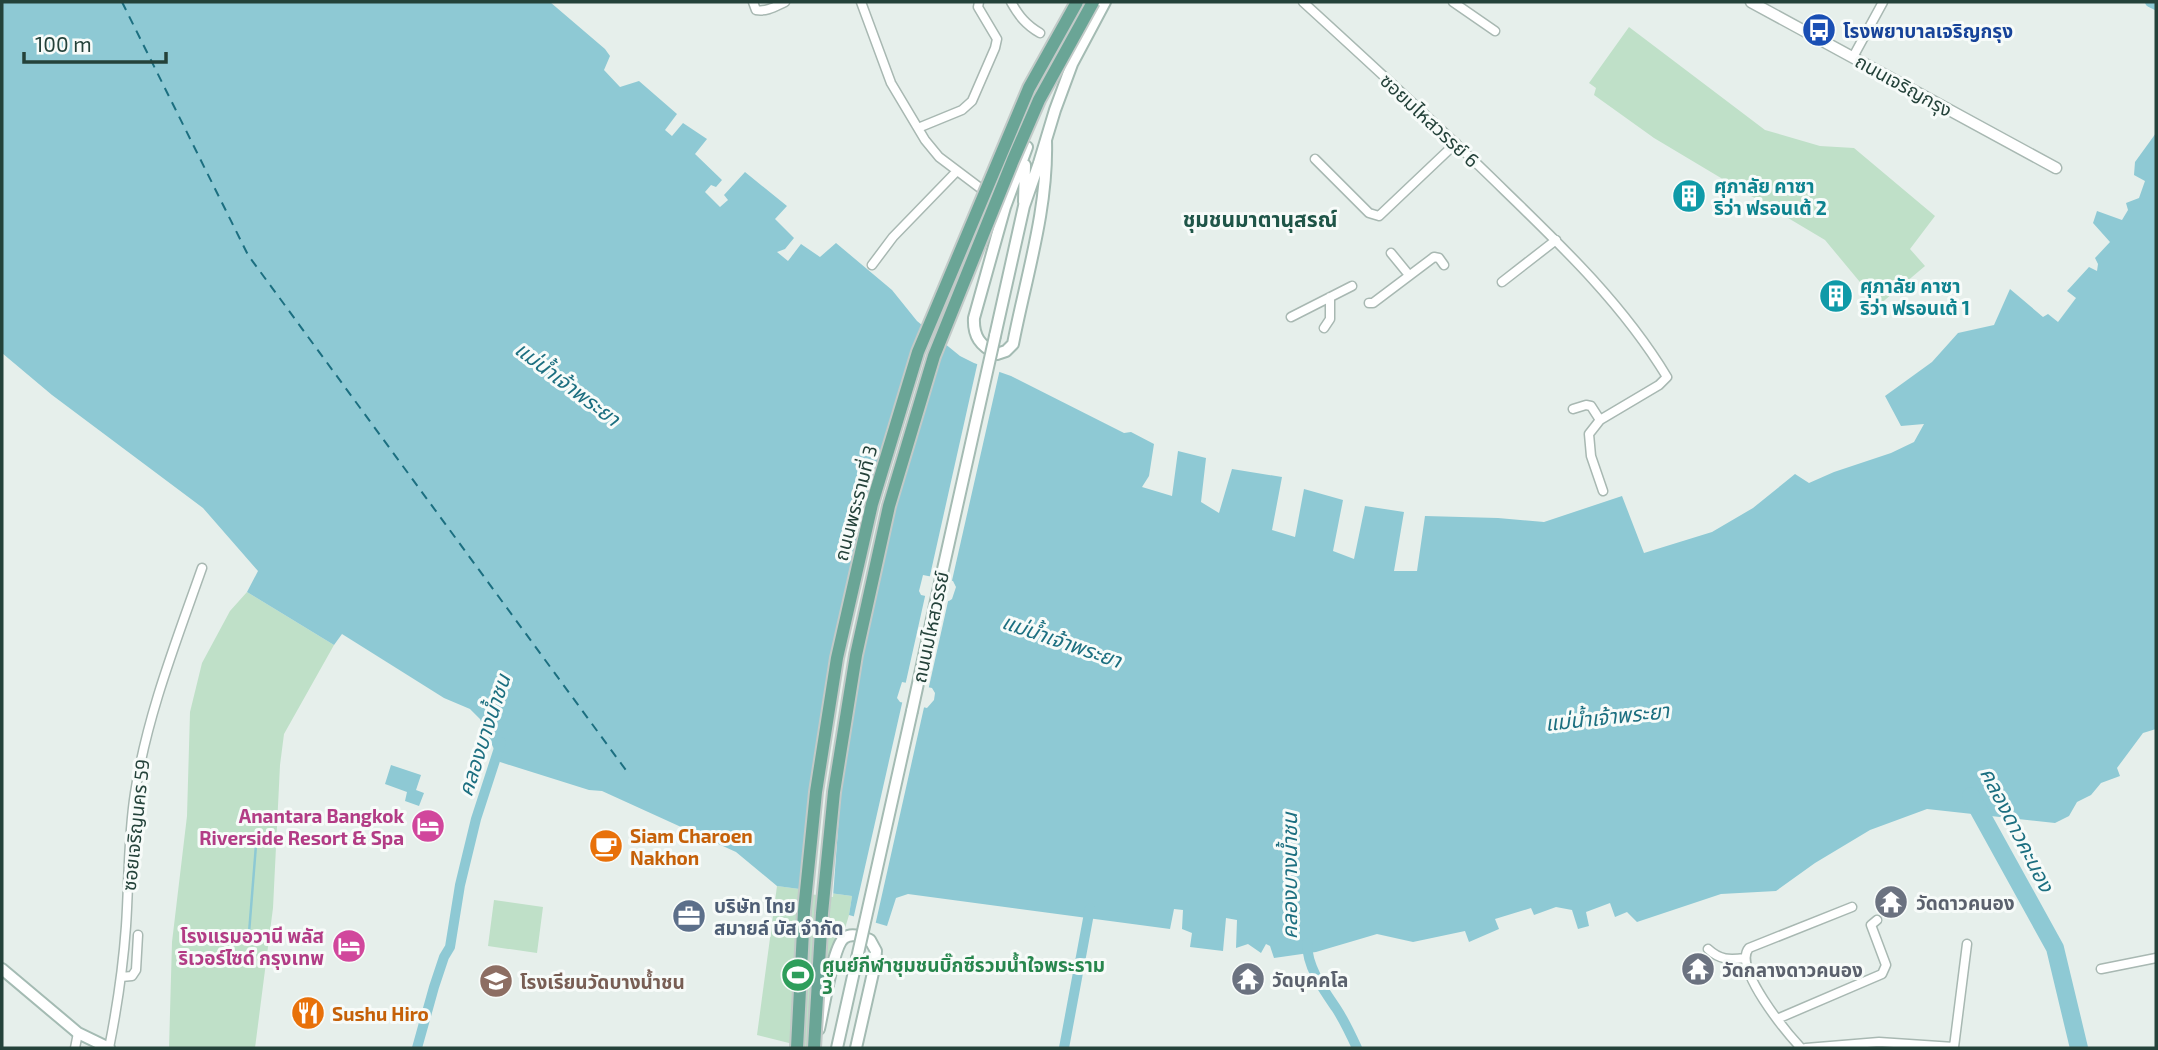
<svg xmlns="http://www.w3.org/2000/svg" width="2158" height="1050" font-family="'Exo 2','Noto Sans Thai',sans-serif">
<style>
.green{fill:#bfe0c8}
.water{fill:#8ec9d4;fill-rule:evenodd}
.pier{fill:#e6efeb}
.lines{fill:none;stroke-linecap:round;stroke-linejoin:round}
.stream{stroke:#8ec9d4;stroke-width:2.5}
.canal{stroke:#8ec9d4;stroke-width:10}
.river{stroke:#8ec9d4;stroke-width:18}
.ferry{stroke:#1c6f80;stroke-width:2;stroke-dasharray:9 7;stroke-linecap:butt}
.minor-casing{stroke:#a8b8b2;stroke-width:11}
.tertiary-casing{stroke:#a8b8b2;stroke-width:13}
.secondary-casing{stroke:#a4bbb3;stroke-width:14}
.minor{stroke:#fff;stroke-width:8}
.tertiary{stroke:#fff;stroke-width:10}
.secondary{stroke:#fff;stroke-width:10}
.secondary-bridge-casing{stroke:#a4bbb3;stroke-width:14;stroke-linecap:butt}
.primary-bridge-casing{stroke:#c2cac8;stroke-width:16;stroke-linecap:butt}
.secondary-bridge{stroke:#fff;stroke-width:10}
.primary-bridge{stroke:#6aa596;stroke-width:12}
.labels{text-anchor:middle;dominant-baseline:central;stroke-width:6;stroke-linejoin:round;paint-order:stroke}
.transit-label{font-size:19px;font-weight:bold;fill:#164399;stroke:#f7fbf9;text-anchor:start}
.street-label{font-size:19px;fill:#24423a;stroke:#f7fbf9}
.culture-label{font-size:19px;font-weight:bold;fill:#0d838f;stroke:#f7fbf9;text-anchor:start}
.hotel-label{font-size:19px;font-weight:bold;fill:#b23c85;stroke:#f7fbf9;text-anchor:end}
.food-label{font-size:19px;font-weight:bold;fill:#c56008;stroke:#f7fbf9;text-anchor:start}
.worship-label{font-size:19px;font-weight:bold;fill:#5b616d;stroke:#f7fbf9;text-anchor:start}
.service-label{font-size:19px;font-weight:bold;fill:#4e5e75;stroke:#f7fbf9;text-anchor:start}
.leisure-label{font-size:19px;font-weight:bold;fill:#27864d;stroke:#f7fbf9;text-anchor:start}
.education-label{font-size:19px;font-weight:bold;fill:#785e54;stroke:#f7fbf9;text-anchor:start}
.neighbourhood-label{font-size:21px;font-weight:bold;fill:#1f5548;stroke:#f7fbf9}
.water-label{font-size:21px;font-style:italic;fill:#1c6f80;stroke:#f7fbf9}
</style>
<rect width="100%" height="100%" fill="#e6efeb"/>
<path class="green" d="M 1629,27 L 1765,130 L 1820,146 L 1854,148 L 1935,216 L 1910,249 L 1925,266 L 1879,305 L 1825,240 L 1654,138 L 1594,95 L 1596,88 L 1589,83 Z
M 247,592 L 334,645 L 284,734 L 280,765 L 273,908 L 255,1048 L 169,1048 L 172,942 L 187,816 L 190,712 L 202,663 L 230,611 Z
M 777,886 L 852,896 L 849,915 L 809,1048 L 757,1035 Z
M 494,900 L 543,907 L 537,953 L 488,946 Z"/>
<path class="water" d="M 2,2 L 550,2 L 605,49 L 610,56 L 604,70 L 620,87 L 639,81 L 677,114 L 665,130 L 672,136 L 683,123 L 707,139 L 695,154 L 722,180 L 716,187 L 711,185 L 705,192 L 720,207 L 728,200 L 724,195 L 745,172 L 787,206 L 775,219 L 794,238 L 785,249 L 777,252 L 788,261 L 801,244 L 820,257 L 836,243 L 892,290 L 917,321 L 960,356 L 974,363 L 1011,376 L 1124,433 L 1131,432 L 1154,444 L 1149,476 L 1142,487 L 1172,496 L 1178,451 L 1206,458 L 1201,502 L 1219,513 L 1232,469 L 1282,477 L 1272,530 L 1295,537 L 1304,489 L 1343,500 L 1333,551 L 1354,559 L 1365,506 L 1404,512 L 1394,571 L 1417,571 L 1425,516 L 1498,518 L 1544,522 L 1622,496 L 1644,553 L 1712,532 L 1753,508 L 1795,474 L 1809,483 L 1834,472 L 1891,453 L 1914,442 L 1924,424 L 1901,426 L 1885,396 L 1932,362 L 1958,333 L 1994,325 L 2010,289 L 2043,317 L 2048,314 L 2058,322 L 2076,298 L 2067,291 L 2089,267 L 2097,271 L 2098,264 L 2095,258 L 2110,242 L 2093,223 L 2097,211 L 2122,220 L 2128,210 L 2126,203 L 2139,198 L 2145,181 L 2134,175 L 2135,162 L 2156,133 L 2156,729 L 2143,733 L 2117,768 L 2120,776 L 2101,783 L 2091,795 L 2077,802 L 2069,816 L 2055,823 L 1927,809 L 1870,830 L 1815,863 L 1776,891 L 1721,894 L 1637,922 L 1627,912 L 1615,917 L 1610,903 L 1586,912 L 1589,926 L 1578,929 L 1572,910 L 1556,907 L 1534,915 L 1531,908 L 1495,919 L 1499,929 L 1469,942 L 1465,931 L 1413,942 L 1377,934 L 1316,952 L 1274,958 L 1270,946 L 1266,944 L 1261,953 L 1248,944 L 1236,948 L 1237,920 L 1226,918 L 1223,951 L 1190,947 L 1192,933 L 1182,929 L 1183,910 L 1174,909 L 1170,929 L 908,894 L 896,898 L 887,926 L 849,915 L 852,896 L 777,886 L 736,852 L 602,791 L 589,790 L 500,762 L 480,719 L 470,709 L 444,698 L 342,634 L 334,645 L 247,592 L 258,571 L 203,508 L 52,395 L 2,353 ZM 923,575 L 953,581 L 956,587 L 952,599 L 949,601 L 921,595 L 919,591 ZM 902,682 L 932,688 L 935,693 L 934,700 L 927,708 L 900,702 L 897,698 Z
M 391,765 L 421,775 L 416,790 L 424,793 L 419,806 L 405,801 L 407,792 L 385,784 Z"/>
<path class="pier" d="M 925,323 L 947,340 L 939,360 L 896,505 L 862,660 L 841,788 L 833,897 L 801,893 L 811,783 L 832,657 Z
M 978,361 L 1000,369 L 951,585 L 929,580 Z
M 926,592 L 949,597 L 928,691 L 905,686 Z
M 903,699 L 925,703 L 875,926 L 853,920 Z"/>
<g class="lines">
<path class="stream" d="M 249,933 L 256,845"/>
<path class="canal" d="M 2150,2 L 2156,5
M 1307,943 C 1307,967 1323,989 1336,1008 C 1344,1020 1351,1035 1357,1048
M 417,1048 L 434,987 L 444,957 L 450,947 L 460,885 L 476,819 L 501,742
M 1064,1048 L 1090,908"/>
<path class="river" d="M 1971,796 L 2055,948 L 2079,1048"/>
<path class="ferry" d="M 122,2 L 248,255 L 628,773"/>
<g class="minor-casing">
<path id="minor" d="M 753,2 L 756,10 C 767,12 776,6 785,2
M 861,2 L 891,83 L 925,140 L 939,157 L 1000,203
M 1011,2 C 1019,16 1026,25 1040,33
M 1303,2 C 1371,64 1440,127 1506,192 C 1565,249 1624,306 1667,377 L 1659,385 L 1600,420 L 1589,434 L 1591,456 L 1603,491
M 1453,2 L 1495,31
M 1853,57 L 1883,2
M 918,128 L 962,110 L 972,101 L 995,48 L 997,39 L 978,7 L 979,2
M 1315,159 L 1369,213 L 1379,216 L 1456,143
M 1391,253 L 1409,275
M 872,265 L 893,237 L 956,172
M 1502,282 L 1556,240
M 1369,303 L 1373,303 L 1434,257 L 1439,258 L 1444,265
M 1291,317 L 1352,286
M 1324,328 L 1330,319 L 1330,297
M 1573,409 L 1586,405 L 1591,406 L 1600,420
M 1708,949 C 1720,960 1729,960 1745,958
M 2101,969 L 2156,958
M 121,977 L 132,976 L 136,970 L 138,935
M 1777,1019 L 1882,974 L 1886,965 L 1871,925 L 1877,920
M 75,1048 L 78,1033
M 109,1048 C 117,1008 123,968 126,926 C 129,882 128,837 135,793 C 147,715 176,642 202,568
M 1801,1048 C 1787,1033 1732,967 1749,948 L 1852,907
M 1806,1048 L 1879,1042 L 1954,1047 L 1967,944"/>
</g>
<g class="tertiary-casing">
<path id="tertiary" d="M 1751,2 L 2056,168"/>
</g>
<g class="secondary-casing">
<path id="secondary" d="M 1040,91 L 1050,57
M 1027,147 L 1005,207 L 974,318 C 973,336 980,346 997,354 L 1006,351 L 1013,344 C 1026,277 1048,209 1046,141
M 1024,202 L 1025,165
M 995,336 L 1024,206 L 1039,163 L 1055,110 L 1072,64 L 1105,2
M 912,711 L 937,596
M 2,969 L 78,1033 L 109,1048
M 819,1029 C 823,1012 833,946 844,938 C 852,932 862,937 870,940 L 876,951 L 875,964 L 856,1048
M 837,1048 L 857,958"/>
</g>
<use href="#minor" class="minor"/>
<use href="#tertiary" class="tertiary"/>
<use href="#secondary" class="secondary"/>
<g class="secondary-bridge-casing">
<path id="secondary-bridge" d="M 937,596 L 995,336
M 857,958 L 912,711"/>
</g>
<g class="primary-bridge-casing">
<path id="primary-bridge" d="M 797,1048 L 804,911 L 816,792 L 837,658 L 872,504 L 918,352 L 1029,88 L 1077,2
M 814,1048 L 822,913 L 834,792 L 856,655 L 889,506 L 934,356 L 1013,160 L 1039,100 L 1093,2"/>
</g>
<use href="#secondary-bridge" class="secondary-bridge"/>
<use href="#primary-bridge" class="primary-bridge"/>
</g>
<defs>
<g id="bus-disc" transform="scale(1.75)"><circle r="9.5" fill="#1a4fb4" stroke="#f7fbf9"/><path d="M-5-6H5V4H4V6H2V4H-2V6H-4V4H-5ZM-3.5-4V0h7V-4ZM-3.5 1.2v1.5H-2V1.2ZM2 1.2v1.5H3.5V1.2Z" fill="#fff"/></g>
<g id="building-disc" transform="scale(1.75)"><circle r="9.5" fill="#0f9aa8" stroke="#f7fbf9"/><path d="M-4-6H4V6H1V3H-1V6H-4ZM-2.5-4.3h1.7v1.8h-1.7ZM.8-4.3h1.7v1.8H.8ZM-2.5-1h1.7V.8h-1.7ZM.8-1h1.7V.8H.8Z" fill="#fff"/></g>
<g id="hotel-disc" transform="scale(1.75)"><circle r="9.5" fill="#d1479c" stroke="#f7fbf9"/><path d="M-6-4.5h1.5V1H6V5H4.5V3h-9V5H-6ZM-4 0a1.8 1.8 0 1 1 3.6 0ZM.5 0V-2.5h3Q6-2.5 6 0Z" fill="#fff"/></g>
<g id="cafe-disc" transform="scale(1.75)"><circle r="9.5" fill="#e8710a" stroke="#f7fbf9"/><path d="M-5.5-4.5H6V0H3Q3 3.5 0 3.5H-2.5Q-5.5 3.5-5.5 0ZM3-3.2v2h1.7v-2ZM-6 4.5H4V6H-6Z" fill="#fff"/></g>
<g id="temple-disc" transform="scale(1.75)"><circle r="9.5" fill="#6b7280" stroke="#f7fbf9"/><path d="M0-6L5-2H3V0L6.5 2.5H4V6H1.5V3h-3V6H-4V2.5H-6.5L-3 0V-2H-5Z" fill="#fff"/></g>
<g id="office-disc" transform="scale(1.75)"><circle r="9.5" fill="#5c6f8a" stroke="#f7fbf9"/><path d="M-6-3h4V-5.5h4V-3h4V5H-6ZM-1-4.5V-3h2v-1.5ZM-6 0V1H6V0Z" fill="#fff"/></g>
<g id="stadium-disc" transform="scale(1.75)"><circle r="9.5" fill="#2e9e5b" stroke="#f7fbf9"/><path d="M0-5a6.5 5 0 1 0 0 10a6.5 5 0 1 0 0-10ZM-3.5-1.8h7v3.6h-7Z" fill="#fff"/></g>
<g id="school-disc" transform="scale(1.75)"><circle r="9.5" fill="#8d6e63" stroke="#f7fbf9"/><path d="M0-5L7-2L0 1L-7-2ZM-4 1L0 2.5L4 1V4Q0 6-4 4Z" fill="#fff"/></g>
<g id="restaurant-disc" transform="scale(1.75)"><circle r="9.5" fill="#e8710a" stroke="#f7fbf9"/><path d="M-5-6h1v4h1v-4h1v4h1v-4h1v5L-1.5 .5V6h-2V.5L-5-1ZM5-6V6H3V1.5H1.5Q1.5-4 5-6Z" fill="#fff"/></g>
</defs>
<g fill-rule="evenodd">
<use href="#bus-disc" x="1819" y="30"/>
<use href="#building-disc" x="1689" y="196"/>
<use href="#building-disc" x="1836" y="296"/>
<use href="#hotel-disc" x="428" y="826"/>
<use href="#cafe-disc" x="606" y="846"/>
<use href="#temple-disc" x="1891" y="902"/>
<use href="#office-disc" x="689" y="916"/>
<use href="#hotel-disc" x="349" y="946"/>
<use href="#temple-disc" x="1698" y="969"/>
<use href="#stadium-disc" x="798" y="975"/>
<use href="#temple-disc" x="1248" y="979"/>
<use href="#school-disc" x="496" y="981"/>
<use href="#restaurant-disc" x="308" y="1013"/>
</g>
<g class="labels">
<g class="transit-label">
<text x="1843" y="30">โรงพยาบาลเจริญกรุง</text>
</g>
<g class="street-label">
<text transform="translate(1904 85) rotate(29)">ถนนเจริญกรุง</text>
<text transform="translate(1430 120) rotate(43)">ซอยมไหสวรรย์ 6</text>
<text transform="translate(855 503) rotate(-75)">ถนนพระรามที่ 3</text>
<text transform="translate(930 627) rotate(-78)">ถนนมไหสวรรย์</text>
<text transform="translate(135 825) rotate(-84)">ซอยเจริญนคร 59</text>
</g>
<g class="culture-label">
<text x="1714" y="185">ศุภาลัย คาซา<tspan x="1714" dy="22">ริว่า ฟรอนเต้ 2</tspan></text>
<text x="1860" y="285">ศุภาลัย คาซา<tspan x="1860" dy="22">ริว่า ฟรอนเต้ 1</tspan></text>
</g>
<g class="hotel-label">
<text x="404" y="815">Anantara Bangkok<tspan x="404" dy="22">Riverside Resort &amp; Spa</tspan></text>
<text x="324" y="935">โรงแรมอวานี พลัส<tspan x="324" dy="22">ริเวอร์ไซด์ กรุงเทพ</tspan></text>
</g>
<g class="food-label">
<text x="630" y="835">Siam Charoen<tspan x="630" dy="22">Nakhon</tspan></text>
<text x="332" y="1013">Sushu Hiro</text>
</g>
<g class="worship-label">
<text x="1916" y="902">วัดดาวคนอง</text>
<text x="1722" y="969">วัดกลางดาวคนอง</text>
<text x="1272" y="979">วัดบุคคโล</text>
</g>
<g class="service-label">
<text x="714" y="905">บริษัท ไทย<tspan x="714" dy="22">สมายล์ บัส จำกัด</tspan></text>
</g>
<g class="leisure-label">
<text x="822" y="964">ศูนย์กีฬาชุมชนบิ๊กซีรวมน้ำใจพระราม<tspan x="822" dy="22">3</tspan></text>
</g>
<g class="education-label">
<text x="520" y="981">โรงเรียนวัดบางน้ำชน</text>
</g>
<g class="neighbourhood-label">
<text x="1260" y="218">ชุมชนมาตานุสรณ์</text>
</g>
<g class="water-label">
<text transform="translate(568 383) rotate(37)">แม่น้ำเจ้าพระยา</text>
<text transform="translate(1062 640) rotate(19)">แม่น้ำเจ้าพระยา</text>
<text transform="translate(1607 716) rotate(-6)">แม่น้ำเจ้าพระยา</text>
<text transform="translate(483 735) rotate(-72)">คลองบางน้ำชน</text>
<text transform="translate(2018 829) rotate(63)">คลองดาวคะนอง</text>
<text transform="translate(1288 876) rotate(-90)">คลองบางน้ำชน</text>
</g>
</g>
<rect width="2158" height="1050" fill="none" stroke="#24423a" stroke-width="7"/>
<path d="M24 52v10h142v-10" fill="none" stroke="#24423a" stroke-width="3.5"/>
<text x="35" y="52" font-size="21" fill="#24423a" stroke="#f7fbf9" stroke-width="5" paint-order="stroke">100 m</text>
</svg>
